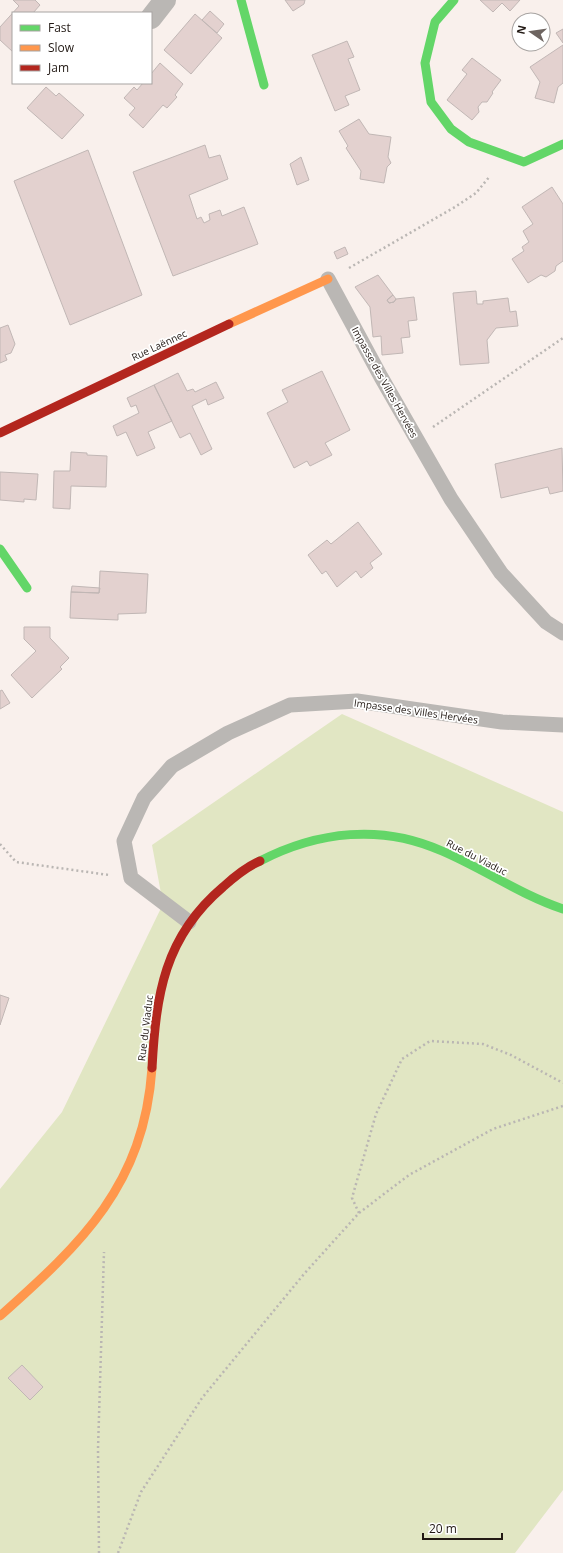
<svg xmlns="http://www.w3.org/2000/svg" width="563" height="1553" font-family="'Open Sans',sans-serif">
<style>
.green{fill:#e1e6c3}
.building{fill:#e3d1cf;stroke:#c1b7b5}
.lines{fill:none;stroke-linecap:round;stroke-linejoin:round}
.path{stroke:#bab6b3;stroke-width:2.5;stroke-dasharray:2 3;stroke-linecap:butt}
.lane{stroke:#bab7b4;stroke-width:15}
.street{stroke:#bab7b4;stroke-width:22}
.fast{stroke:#63d668;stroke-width:9}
.slow{stroke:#ff974d;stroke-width:9}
.jam{stroke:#b3261e;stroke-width:9}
.labels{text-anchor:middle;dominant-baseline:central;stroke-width:3.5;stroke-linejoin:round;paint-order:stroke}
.street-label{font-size:10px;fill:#221914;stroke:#fff}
</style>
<rect width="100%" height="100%" fill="#f9f0ec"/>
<path class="green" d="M 342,714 L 563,812 L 563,1490 L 515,1553 L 0,1553 L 0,1189 L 62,1112 L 163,904 L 152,845 Z"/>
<path class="building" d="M 13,0 L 35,0 L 40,5 L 33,13 L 13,13 L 13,52 L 0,40 L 0,27 L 19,6 Z
M 285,0 L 305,0 L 304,4 L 293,11 Z
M 480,0 L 520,0 L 510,11 L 502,3 L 493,12 Z
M 210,11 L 224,24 L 217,33 L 202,20 Z
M 195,14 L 222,38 L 191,74 L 164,50 Z
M 563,29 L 563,43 L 556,33 Z
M 347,41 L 354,57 L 348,59 L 360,90 L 345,96 L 349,105 L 335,111 L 312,55 Z
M 563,45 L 563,83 L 558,87 L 554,103 L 535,98 L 540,82 L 530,67 Z
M 472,58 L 501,80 L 492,92 L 493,93 L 487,102 L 482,102 L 478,107 L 479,112 L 472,120 L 447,100 L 467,74 L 462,70 Z
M 160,63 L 183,84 L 175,95 L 177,97 L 167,108 L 163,105 L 143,128 L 129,115 L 135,108 L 124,98 L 134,87 L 137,90 L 143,83 L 151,83 L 151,74 Z
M 46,87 L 56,96 L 59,93 L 84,115 L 62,139 L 27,108 Z
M 359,119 L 369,134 L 391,137 L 388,157 L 391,163 L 387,167 L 384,183 L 360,179 L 361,171 L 346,148 L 348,146 L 339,131 Z
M 205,145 L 209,158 L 220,155 L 228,179 L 189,195 L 197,219 L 201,217 L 204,223 L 210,220 L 209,214 L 220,210 L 222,216 L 244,207 L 258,244 L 173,276 L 133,172 Z
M 88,150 L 142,295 L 70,325 L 14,181 Z
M 301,157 L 309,180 L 297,185 L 290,164 Z
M 552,187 L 563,204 L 563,261 L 556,266 L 555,271 L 546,277 L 541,275 L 528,283 L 512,259 L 524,251 L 522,247 L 529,242 L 523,231 L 533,224 L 522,207 Z
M 345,247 L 348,254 L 337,259 L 334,252 Z
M 378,275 L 393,295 L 387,300 L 389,303 L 394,302 L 396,299 L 414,297 L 417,320 L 408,321 L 410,337 L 401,338 L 403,353 L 382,355 L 381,336 L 373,337 L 370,307 L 355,287 Z
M 476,291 L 477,304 L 483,304 L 483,301 L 508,298 L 510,312 L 516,311 L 518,326 L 496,328 L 487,340 L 489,363 L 460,365 L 453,293 Z
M 393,295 L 396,299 L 394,302 L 389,303 L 387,300 Z
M 8,325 L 15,344 L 11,353 L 5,355 L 7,360 L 0,363 L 0,328 Z
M 322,371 L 350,430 L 325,443 L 332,455 L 310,466 L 307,461 L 294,468 L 267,413 L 288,402 L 282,390 Z
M 178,373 L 187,391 L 193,389 L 195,392 L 216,382 L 224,398 L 208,405 L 206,399 L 192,406 L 212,449 L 201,455 L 190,433 L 180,438 L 154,385 Z
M 154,385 L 172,421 L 148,432 L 155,448 L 137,456 L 126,432 L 117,436 L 113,426 L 139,413 L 136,405 L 131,407 L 127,398 Z
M 562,448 L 563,491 L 550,494 L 548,487 L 501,498 L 495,464 Z
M 71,452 L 87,453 L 87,455 L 107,456 L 106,487 L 71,486 L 70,509 L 53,508 L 54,471 L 70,471 Z
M 0,472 L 38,474 L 36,500 L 24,499 L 24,502 L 0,500 Z
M 358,522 L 382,554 L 370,563 L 373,568 L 361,578 L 356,571 L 337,587 L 326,571 L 322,574 L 308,555 L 327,540 L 331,544 Z
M 100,571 L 148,574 L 146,613 L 118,614 L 118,620 L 70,618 L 71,592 L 99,593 Z
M 72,586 L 100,588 L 99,593 L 71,592 Z
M 24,627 L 50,627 L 50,638 L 69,658 L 60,667 L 62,669 L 32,698 L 11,675 L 36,651 L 24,639 Z
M 2,690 L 10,703 L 0,709 L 0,691 Z
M 0,995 L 9,998 L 0,1025 Z
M 22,1365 L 43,1387 L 30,1400 L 8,1378 Z"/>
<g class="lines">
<path class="path" d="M 349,268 L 455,207 L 476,193 L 490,176
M 433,427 L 563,338
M 0,844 L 16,862 L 109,875
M 359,1213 L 352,1198 L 376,1114 L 402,1059 L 430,1041 L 483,1044 L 511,1055 L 563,1083
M 99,1553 L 98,1449 L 104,1252
M 118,1553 L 141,1492 L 202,1398 L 304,1274 L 359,1213 L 409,1175 L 493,1129 L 563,1106"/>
<path class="lane" d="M 328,279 L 381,377 L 451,499 L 501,573 L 546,622 L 563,633
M 189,922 L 131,878 L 124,841 L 144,798 L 172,766 L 228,733 L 290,705 L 357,701 L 502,722 L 563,725"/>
<path class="street" d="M 151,18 L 165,0"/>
<path class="fast" d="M 241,0 L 264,85
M 454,0 L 435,22 L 425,63 L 431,102 L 451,129 L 469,142 L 524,162 L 563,144
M 0,549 L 27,588
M 260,861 C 318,831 382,824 442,851 C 484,869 519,894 563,909"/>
<path class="slow" d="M 229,324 L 328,279
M 0,1316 C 82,1243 144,1185 152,1068"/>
<path class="jam" d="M 0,433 L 229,324
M 152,1068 C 156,995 164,937 223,887 C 234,877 246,867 260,861"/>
</g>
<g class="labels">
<g class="street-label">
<text transform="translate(159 345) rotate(-25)">Rue Laënnec</text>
<text transform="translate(385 382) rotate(61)">Impasse des Villes Hervées</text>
<text transform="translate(416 711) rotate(8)">Impasse des Villes Hervées</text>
<text transform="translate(477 857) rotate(27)">Rue du Viaduc</text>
<text transform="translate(145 1028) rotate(-83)">Rue du Viaduc</text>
</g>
</g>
<rect x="12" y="12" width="140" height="72" fill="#ffffff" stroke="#a7a3a1"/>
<rect x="20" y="25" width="20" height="6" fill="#63d668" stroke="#a7a3a1"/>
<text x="48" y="32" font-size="12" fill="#221914">Fast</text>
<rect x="20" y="45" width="20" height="6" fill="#ff974d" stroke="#a7a3a1"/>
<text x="48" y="52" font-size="12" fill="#221914">Slow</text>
<rect x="20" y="65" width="20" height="6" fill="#b3261e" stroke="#a7a3a1"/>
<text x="48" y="72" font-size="12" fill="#221914">Jam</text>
<g transform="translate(531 32) rotate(283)"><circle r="19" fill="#ffffff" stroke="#a7a3a1"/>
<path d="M0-3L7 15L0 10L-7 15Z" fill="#6d6460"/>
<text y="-6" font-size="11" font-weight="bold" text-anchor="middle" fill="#221914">N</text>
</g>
<path d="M423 1533v6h79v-6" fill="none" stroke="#221914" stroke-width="2"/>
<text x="429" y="1533" font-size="12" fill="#221914" stroke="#ffffff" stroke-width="3" paint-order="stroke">20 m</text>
</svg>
